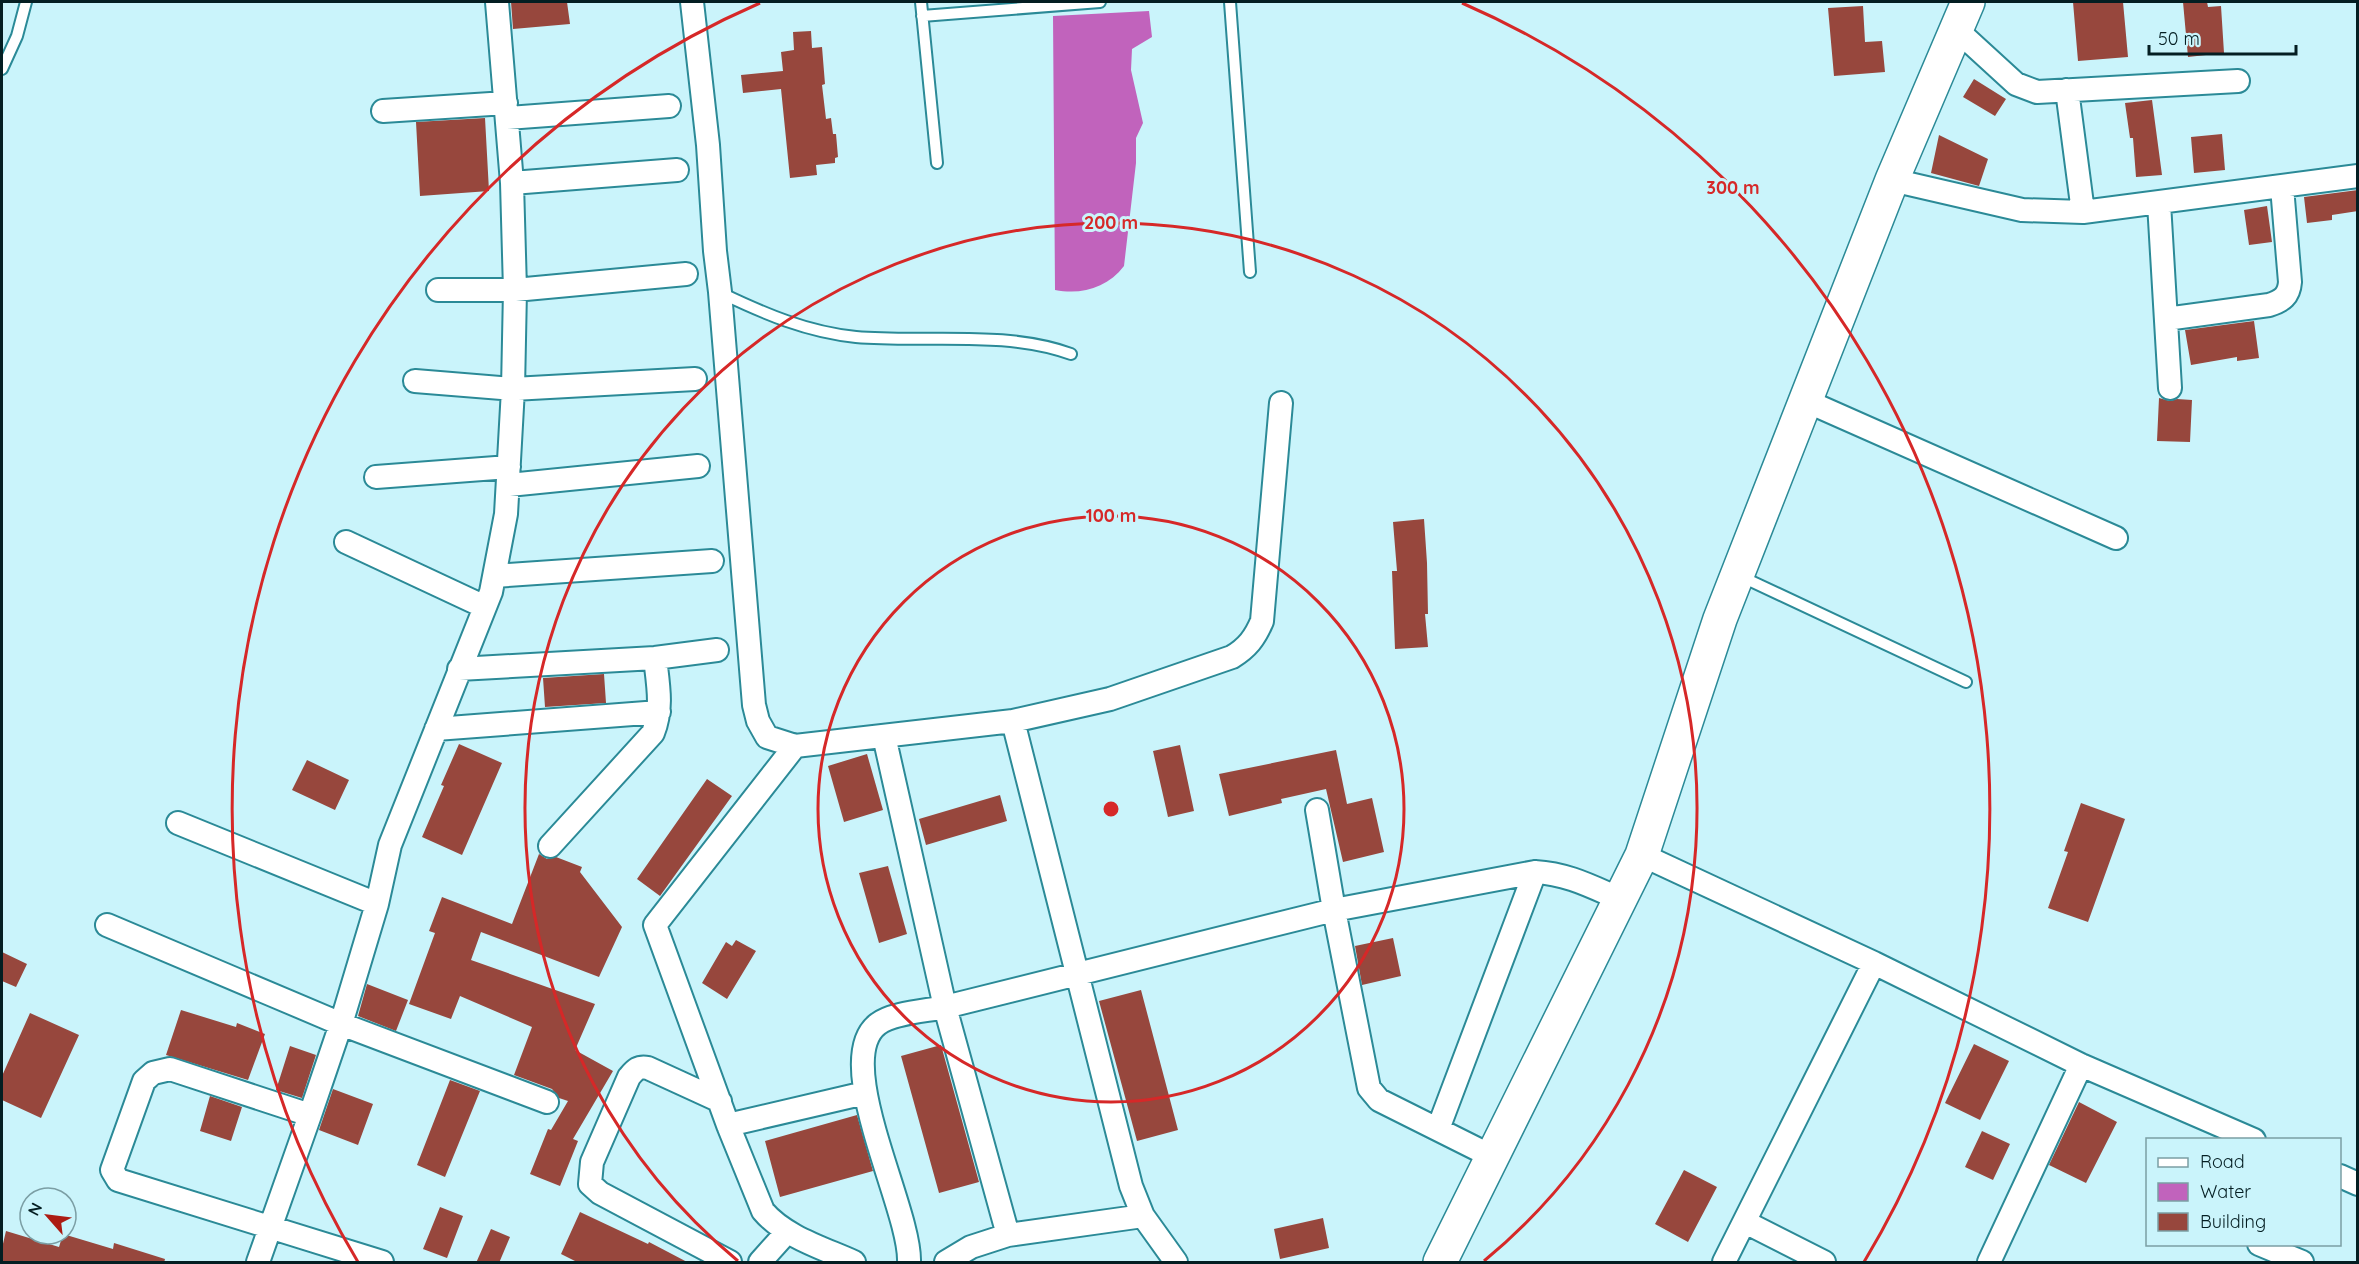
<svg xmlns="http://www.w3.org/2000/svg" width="2359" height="1264" font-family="Quicksand,sans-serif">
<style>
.water{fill:#c163bc}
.building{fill:#97473d}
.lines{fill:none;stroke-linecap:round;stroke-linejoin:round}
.lane-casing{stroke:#2b8a97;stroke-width:14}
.street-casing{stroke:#2b8a97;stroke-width:26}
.primary-casing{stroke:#2b8a97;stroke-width:36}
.lane{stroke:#fff;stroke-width:10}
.street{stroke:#fff;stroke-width:22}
.primary{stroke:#fff;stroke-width:33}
.ring{fill:none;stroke:#d62828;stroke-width:3}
.centre{fill:#d62828;stroke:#caf4fb;stroke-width:3}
.ring-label{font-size:18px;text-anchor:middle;font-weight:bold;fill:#d62828;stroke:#caf4fb;stroke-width:6;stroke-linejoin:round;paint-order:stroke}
</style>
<rect width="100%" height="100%" fill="#caf4fb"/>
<path class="water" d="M 1149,11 L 1152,37 L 1132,49 L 1131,70 L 1143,123 L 1136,138 L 1136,163 L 1124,266 C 1107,288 1082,295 1055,290 L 1053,16 Z"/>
<path class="building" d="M 511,2 L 567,2 L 570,24 L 513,29 Z
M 2073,2 L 2123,2 L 2128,57 L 2078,61 Z
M 2183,2 L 2207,2 L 2208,7 L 2221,6 L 2224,53 L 2188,57 Z
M 1863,6 L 1865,42 L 1882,41 L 1885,72 L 1834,76 L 1828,8 Z
M 811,31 L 812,48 L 822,47 L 825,84 L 822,85 L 826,119 L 831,118 L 833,134 L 836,134 L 838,157 L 835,158 L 835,163 L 816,165 L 817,175 L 790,178 L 781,89 L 743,93 L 741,75 L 783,71 L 781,52 L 794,50 L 793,32 Z
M 1974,79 L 2006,99 L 1995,116 L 1963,97 Z
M 2152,100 L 2162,175 L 2136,177 L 2133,138 L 2130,138 L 2125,103 Z
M 485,118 L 489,191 L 420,196 L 416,122 Z
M 2222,134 L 2225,170 L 2194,173 L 2191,137 Z
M 1939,135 L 1988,159 L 1979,186 L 1931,173 Z
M 2358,190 L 2358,211 L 2332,215 L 2332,220 L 2307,223 L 2304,197 Z
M 2267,206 L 2272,242 L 2249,245 L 2244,210 Z
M 2254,321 L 2259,358 L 2237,361 L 2237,357 L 2191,365 L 2185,330 Z
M 2159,398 L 2170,401 L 2177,399 L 2192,400 L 2190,442 L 2157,441 Z
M 1424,519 L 1427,563 L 1428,614 L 1425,614 L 1428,647 L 1395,649 L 1392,571 L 1397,571 L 1393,522 Z
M 604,674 L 606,703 L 545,707 L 543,678 Z
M 459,744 L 502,763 L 462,855 L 422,837 L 444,786 L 441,785 Z
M 1180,745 L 1194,811 L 1168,817 L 1153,751 Z
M 1336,750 L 1347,804 L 1372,798 L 1384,852 L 1343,862 L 1326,789 L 1281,799 L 1282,803 L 1229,816 L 1219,774 Z
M 867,754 L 883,810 L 844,822 L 828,766 Z
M 307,760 L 349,780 L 335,810 L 292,790 Z
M 707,779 L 732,796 L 660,896 L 637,879 Z
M 1000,795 L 1007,821 L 926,845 L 919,819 Z
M 2081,803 L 2125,819 L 2088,922 L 2048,908 L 2068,852 L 2064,851 Z
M 539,854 L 547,859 L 556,857 L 582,867 L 580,872 L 622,927 L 599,977 L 481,932 L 471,960 L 595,1004 L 575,1050 L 613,1071 L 573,1139 L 578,1141 L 560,1186 L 530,1174 L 548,1129 L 551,1130 L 568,1101 L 559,1098 L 552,1089 L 514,1075 L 532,1027 L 460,996 L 451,1019 L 409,1004 L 435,933 L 429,931 L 442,897 L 512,924 Z
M 888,866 L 907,934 L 879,943 L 859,873 Z
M 1393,938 L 1401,976 L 1362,985 L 1355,946 Z
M 736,940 L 756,951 L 727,999 L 702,983 L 726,942 L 732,946 Z
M 2,952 L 27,964 L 16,987 L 2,981 Z
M 367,984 L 408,1000 L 396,1031 L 358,1016 Z
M 1141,990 L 1178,1130 L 1137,1141 L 1099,1001 Z
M 181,1010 L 236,1027 L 237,1023 L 265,1034 L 248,1080 L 166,1055 Z
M 30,1013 L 79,1035 L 41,1118 L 2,1100 L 2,1076 Z
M 1974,1044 L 2009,1061 L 1980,1120 L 1945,1103 Z
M 941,1045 L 979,1182 L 939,1193 L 901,1056 Z
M 290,1046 L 316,1055 L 302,1098 L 276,1090 Z
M 450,1080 L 480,1091 L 445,1177 L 417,1165 Z
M 333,1089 L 373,1104 L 358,1145 L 319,1130 Z
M 210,1096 L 242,1107 L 231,1141 L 200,1131 Z
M 2079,1102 L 2117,1122 L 2086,1183 L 2049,1165 Z
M 857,1115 L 873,1171 L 780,1197 L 765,1141 Z
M 1982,1131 L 2010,1144 L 1993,1180 L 1965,1167 Z
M 1684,1170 L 1717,1187 L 1688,1242 L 1655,1224 Z
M 440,1207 L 463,1216 L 447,1258 L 423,1249 Z
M 580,1212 L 648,1244 L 649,1242 L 689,1263 L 579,1263 L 561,1254 Z
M 1323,1218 L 1329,1248 L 1280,1259 L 1274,1229 Z
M 491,1229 L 510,1237 L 499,1263 L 476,1263 Z
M 6,1231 L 59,1247 L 63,1234 L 113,1249 L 114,1243 L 165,1259 L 164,1263 L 2,1263 L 2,1248 Z"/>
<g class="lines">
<g class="lane-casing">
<path id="lane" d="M 921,2 L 937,163
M 1230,2 L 1250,272
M 922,16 L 1100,2
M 2,69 L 17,36 L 26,2
M 721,293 C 765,314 807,332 856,337 C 926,343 1005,330 1071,354
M 1740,576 L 1966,682"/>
</g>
<g class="street-casing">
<path id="street" d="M 692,2 L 708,145 L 715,251 L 720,292 L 754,705 L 758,721 L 767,737 L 795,746 L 1013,721 L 1110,699 L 1232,657 C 1247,648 1255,638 1262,621 L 1281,403
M 1957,30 L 2016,84 L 2037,92 L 2238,81
M 2067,90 L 2083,212
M 383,111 L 506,103
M 507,118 L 669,106
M 1892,180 L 2022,210 L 2083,212 L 2358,176
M 512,183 L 677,170
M 2159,203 L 2170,388
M 438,290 L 515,290 L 686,274
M 2166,319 L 2269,305 C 2282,301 2289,296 2290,282 L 2282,187
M 415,381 L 513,389 L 695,379
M 1804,400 L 2116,538
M 376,477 L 509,467
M 509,485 L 698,466
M 346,542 L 485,607
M 494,576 L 712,561
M 459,669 L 655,658 L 717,650
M 1013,721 L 1131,1186 L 1143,1216 L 1176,1262
M 436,729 L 659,712
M 884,736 L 945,1007 L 1008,1235
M 795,746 L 655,925 L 728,1125 L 763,1211 C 785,1237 823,1248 854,1262
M 1317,810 L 1334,910 L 1369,1088 L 1379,1100 L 1493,1157
M 178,823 L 377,904
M 550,846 L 653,733 C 663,708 658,684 655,658
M 1642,855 L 1874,963 L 2081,1065 L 2254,1140
M 107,925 L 341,1024 L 377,904 L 390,845 L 491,592 L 506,514 L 513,389 L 515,290 L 512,183 L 497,2
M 720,1101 L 648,1068 C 638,1066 635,1070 629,1077 L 592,1162 L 590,1184 L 600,1193 L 730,1262
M 728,1125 L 865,1093
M 1438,1129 L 1535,872
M 2340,1176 L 2358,1184
M 1745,1222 L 1824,1262
M 2259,1244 L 2302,1262
M 258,1262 L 310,1115
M 382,1262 L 118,1180 L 112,1170 L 144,1081 L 153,1073 L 170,1069 L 310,1115 L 341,1024 L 547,1102
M 760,1262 L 787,1232
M 909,1262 C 911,1209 830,1060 878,1024 C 892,1013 926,1011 945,1007 L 1334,910 L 1535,872 C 1568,874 1590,886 1620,899
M 946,1262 L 971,1247 L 1008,1235 L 1143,1216
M 1724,1262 L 1874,963
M 1989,1262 L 2081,1065"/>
</g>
<g class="primary-casing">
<path id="primary" d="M 1440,1262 L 1642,855 L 1720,619 L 1892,180 L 1968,2"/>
</g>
<use href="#lane" class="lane"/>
<use href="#street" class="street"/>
<use href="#primary" class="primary"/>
</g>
<g class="ring">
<circle cx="1111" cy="809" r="293"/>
<path d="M738 1261A586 586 0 1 1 1484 1261"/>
<path d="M358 1262A879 879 0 0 1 760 3M1462 3A879 879 0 0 1 1864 1262"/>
</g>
<circle cx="1111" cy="809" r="9" class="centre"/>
<g class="ring-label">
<text x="1733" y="194">300 m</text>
<text x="1111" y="229">200 m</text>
<text x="1111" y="522">100 m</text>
</g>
<rect width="2359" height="1264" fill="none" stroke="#041e22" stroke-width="6"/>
<rect x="2146" y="1138" width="195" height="108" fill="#caf4fb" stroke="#7b9ea4" stroke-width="1.5"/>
<rect x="2158" y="1158" width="30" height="9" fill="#ffffff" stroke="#7b9ea4" stroke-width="1.5"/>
<text x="2200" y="1168" font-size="18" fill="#041e22">Road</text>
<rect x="2158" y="1183" width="30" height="18" fill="#c163bc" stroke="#7b9ea4" stroke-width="1.5"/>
<text x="2200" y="1198" font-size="18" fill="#041e22">Water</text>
<rect x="2158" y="1213" width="30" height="18" fill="#97473d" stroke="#7b9ea4" stroke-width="1.5"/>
<text x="2200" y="1228" font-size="18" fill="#041e22">Building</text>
<g transform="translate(48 1216) rotate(298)"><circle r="28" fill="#caf4fb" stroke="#7b9ea4" stroke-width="1.5"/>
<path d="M0-4.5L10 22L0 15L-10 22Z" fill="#ac1b13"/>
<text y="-9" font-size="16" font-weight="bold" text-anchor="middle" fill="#041e22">N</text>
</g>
<path d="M2149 45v9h147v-9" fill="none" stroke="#041e22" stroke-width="3"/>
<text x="2158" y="45" font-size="18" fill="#041e22" stroke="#caf4fb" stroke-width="4.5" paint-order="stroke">50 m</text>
</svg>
